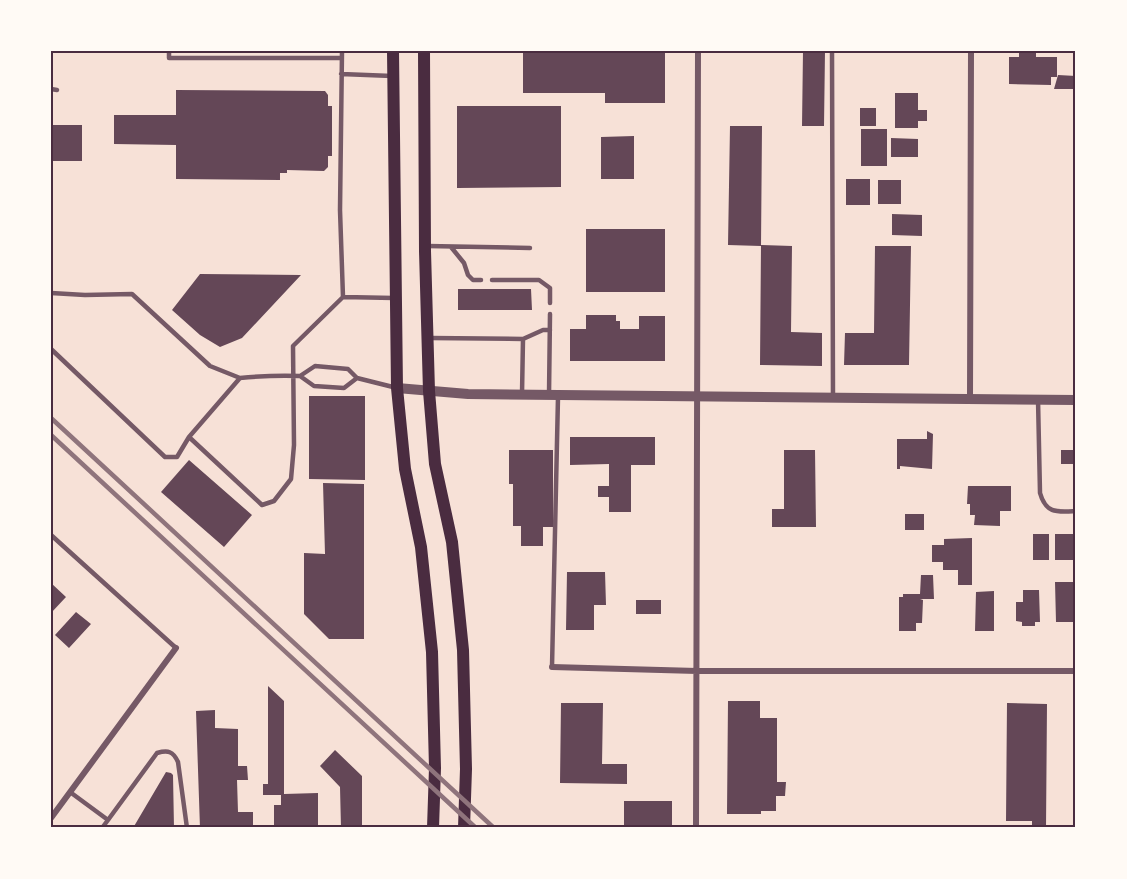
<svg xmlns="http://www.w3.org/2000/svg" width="1127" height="879" font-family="'Exo 2',sans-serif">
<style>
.building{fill:#644757}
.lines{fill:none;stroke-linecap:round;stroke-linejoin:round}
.service{stroke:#755966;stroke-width:4.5}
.minor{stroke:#755966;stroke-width:6}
.tertiary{stroke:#755966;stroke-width:10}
.secondary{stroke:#4a2c40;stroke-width:12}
.rail{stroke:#8f747c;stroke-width:4.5}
.neatline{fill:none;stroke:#4a2c40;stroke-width:2}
</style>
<rect width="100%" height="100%" fill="#f7e1d7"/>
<path class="building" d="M 523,51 L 665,51 L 665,103 L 605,103 L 605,93 L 523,93 Z
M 803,51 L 825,51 L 824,126 L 802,126 Z
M 1019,51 L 1036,51 L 1036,57 L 1057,57 L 1057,77 L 1051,77 L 1051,85 L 1009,84 L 1009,57 L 1019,57 Z
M 1058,75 L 1076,76 L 1076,89 L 1054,89 Z
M 176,90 L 325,91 L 328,95 L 328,106 L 332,106 L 332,156 L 328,156 L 328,167 L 324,171 L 287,170 L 287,173 L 280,173 L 280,180 L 176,179 L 176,145 L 114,144 L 114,115 L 176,115 Z
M 895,93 L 918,93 L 918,110 L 927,110 L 927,121 L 918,121 L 918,128 L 895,128 Z
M 457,106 L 561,106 L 561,187 L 457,188 Z
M 860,108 L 876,108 L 876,126 L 860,126 Z
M 51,125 L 82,125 L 82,161 L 51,161 Z
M 730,126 L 762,126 L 761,246 L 728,245 Z
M 861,129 L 887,129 L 887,166 L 861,166 Z
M 634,136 L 634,179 L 601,179 L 601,137 Z
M 891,138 L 918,139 L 918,157 L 891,157 Z
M 846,179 L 870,179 L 870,205 L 846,205 Z
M 878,180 L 901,180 L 901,204 L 878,204 Z
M 892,214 L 922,215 L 922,236 L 892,235 Z
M 586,229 L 665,229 L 665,292 L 586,292 Z
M 761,245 L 792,246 L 791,332 L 822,333 L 822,366 L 760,365 Z
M 875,246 L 911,246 L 909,365 L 844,365 L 845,333 L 874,333 Z
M 200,274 L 301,275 L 242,338 L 220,347 L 200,335 L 172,310 Z
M 458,289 L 531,289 L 532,310 L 458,310 Z
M 586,315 L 616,315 L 616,321 L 620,321 L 620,329 L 639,329 L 639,316 L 665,316 L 665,361 L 570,361 L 570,329 L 586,329 Z
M 309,396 L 365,396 L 365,480 L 309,479 Z
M 927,431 L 933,434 L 932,469 L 900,466 L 900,469 L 897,469 L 897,439 L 927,439 Z
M 570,437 L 655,437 L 655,465 L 631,465 L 631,512 L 609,512 L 609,497 L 598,497 L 598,486 L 609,486 L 609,464 L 570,465 Z
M 509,450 L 553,450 L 553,527 L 543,527 L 543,546 L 521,546 L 521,526 L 513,526 L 513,484 L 509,484 Z
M 784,450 L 815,450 L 816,527 L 772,527 L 772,509 L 784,509 Z
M 1061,450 L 1076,450 L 1076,464 L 1061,464 Z
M 189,460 L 252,515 L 224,547 L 161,492 Z
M 323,483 L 364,484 L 364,639 L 329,639 L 304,614 L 304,553 L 325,554 Z
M 968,486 L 1011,486 L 1011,511 L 1000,511 L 1000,526 L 974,525 L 975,515 L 970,515 L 970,504 L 967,504 Z
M 905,514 L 924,514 L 924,530 L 905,530 Z
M 1033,534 L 1049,534 L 1049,560 L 1033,560 Z
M 1055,534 L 1076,534 L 1076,560 L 1055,560 Z
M 972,538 L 972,585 L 958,585 L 958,570 L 943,570 L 943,562 L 932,562 L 932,545 L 944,545 L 944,539 Z
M 567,572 L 605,572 L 606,605 L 594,605 L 594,630 L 566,630 Z
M 921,575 L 933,575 L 934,599 L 920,599 L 923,600 L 922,623 L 916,623 L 916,631 L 899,631 L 899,597 L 903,597 L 903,594 L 920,594 Z
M 1055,582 L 1076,582 L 1076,622 L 1056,622 Z
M 51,583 L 66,597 L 51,613 Z
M 1023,590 L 1039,590 L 1040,622 L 1035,622 L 1035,626 L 1022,626 L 1022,622 L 1016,621 L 1016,602 L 1023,602 Z
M 994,591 L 994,631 L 975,631 L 976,592 Z
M 636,600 L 661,600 L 661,614 L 636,614 Z
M 76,612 L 91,624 L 69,648 L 55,635 Z
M 268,686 L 284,701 L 284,794 L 318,793 L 318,826 L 274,827 L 274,805 L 281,805 L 281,795 L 263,795 L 263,784 L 268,784 Z
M 728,701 L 760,701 L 760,718 L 777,718 L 777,782 L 786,782 L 785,796 L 776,796 L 776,811 L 761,811 L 761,814 L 727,814 Z
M 561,703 L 603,703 L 602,764 L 627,764 L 627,784 L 560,783 Z
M 1007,703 L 1047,704 L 1046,828 L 1032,828 L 1032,821 L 1006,821 Z
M 215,710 L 215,728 L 238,729 L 238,766 L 247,766 L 248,780 L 237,780 L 238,812 L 253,812 L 253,828 L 239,828 L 239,826 L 200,828 L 196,711 Z
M 335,750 L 362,776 L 362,828 L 341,828 L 340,787 L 320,766 Z
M 166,772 L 171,773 L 173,775 L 174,828 L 133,828 Z
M 624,801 L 672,801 L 672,828 L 624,828 Z"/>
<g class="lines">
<path class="service" d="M 169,51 L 169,58 L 342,58
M 342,51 L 340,210 L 343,297
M 832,51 L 833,398
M 341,74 L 392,76
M 51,89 L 57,90
M 427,246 L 530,248
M 451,247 L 464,263 L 468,275 L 473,280 L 481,280
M 492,280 L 539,280 L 550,288 L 550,303
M 51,293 L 85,295 L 132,294 L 210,366 L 240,378
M 430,338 L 523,339 L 522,394
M 523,339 L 543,330 L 550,330
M 51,349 L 165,457 L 177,457 L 189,437
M 300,376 C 280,375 261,376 240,378 L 189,437 L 262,505 L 274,501 L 291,479 L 294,445 L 293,346 L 343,297 L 394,298
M 357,378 L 344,388 L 314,386 L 300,376 L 315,366 L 348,369 L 357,378 L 397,388
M 549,395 L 550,314
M 1038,399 L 1040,493 C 1046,514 1057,512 1076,511
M 51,535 L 176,648
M 552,667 L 558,397
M 70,792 L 108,820 L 157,753 C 168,750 173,751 178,762 L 187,828
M 102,828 L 108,820"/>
<path class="minor" d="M 970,399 L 971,51
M 552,667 L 697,671 L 1076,671
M 51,818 L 176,648
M 696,828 L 698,51"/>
<path class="tertiary" d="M 397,388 L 468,394 L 1076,400"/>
<path class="secondary" d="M 393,51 L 397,388 L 405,469 L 421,547 L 432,652 L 435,768 L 433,828
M 424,51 L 425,251 L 429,391 L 435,464 L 452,542 L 463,650 L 466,769 L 464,828"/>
<path class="rail" d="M 51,418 L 494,828
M 51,435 L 476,828"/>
</g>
<rect width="1127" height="879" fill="none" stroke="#fffaf5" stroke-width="105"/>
<rect x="52" y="52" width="1022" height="774" class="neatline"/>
</svg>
